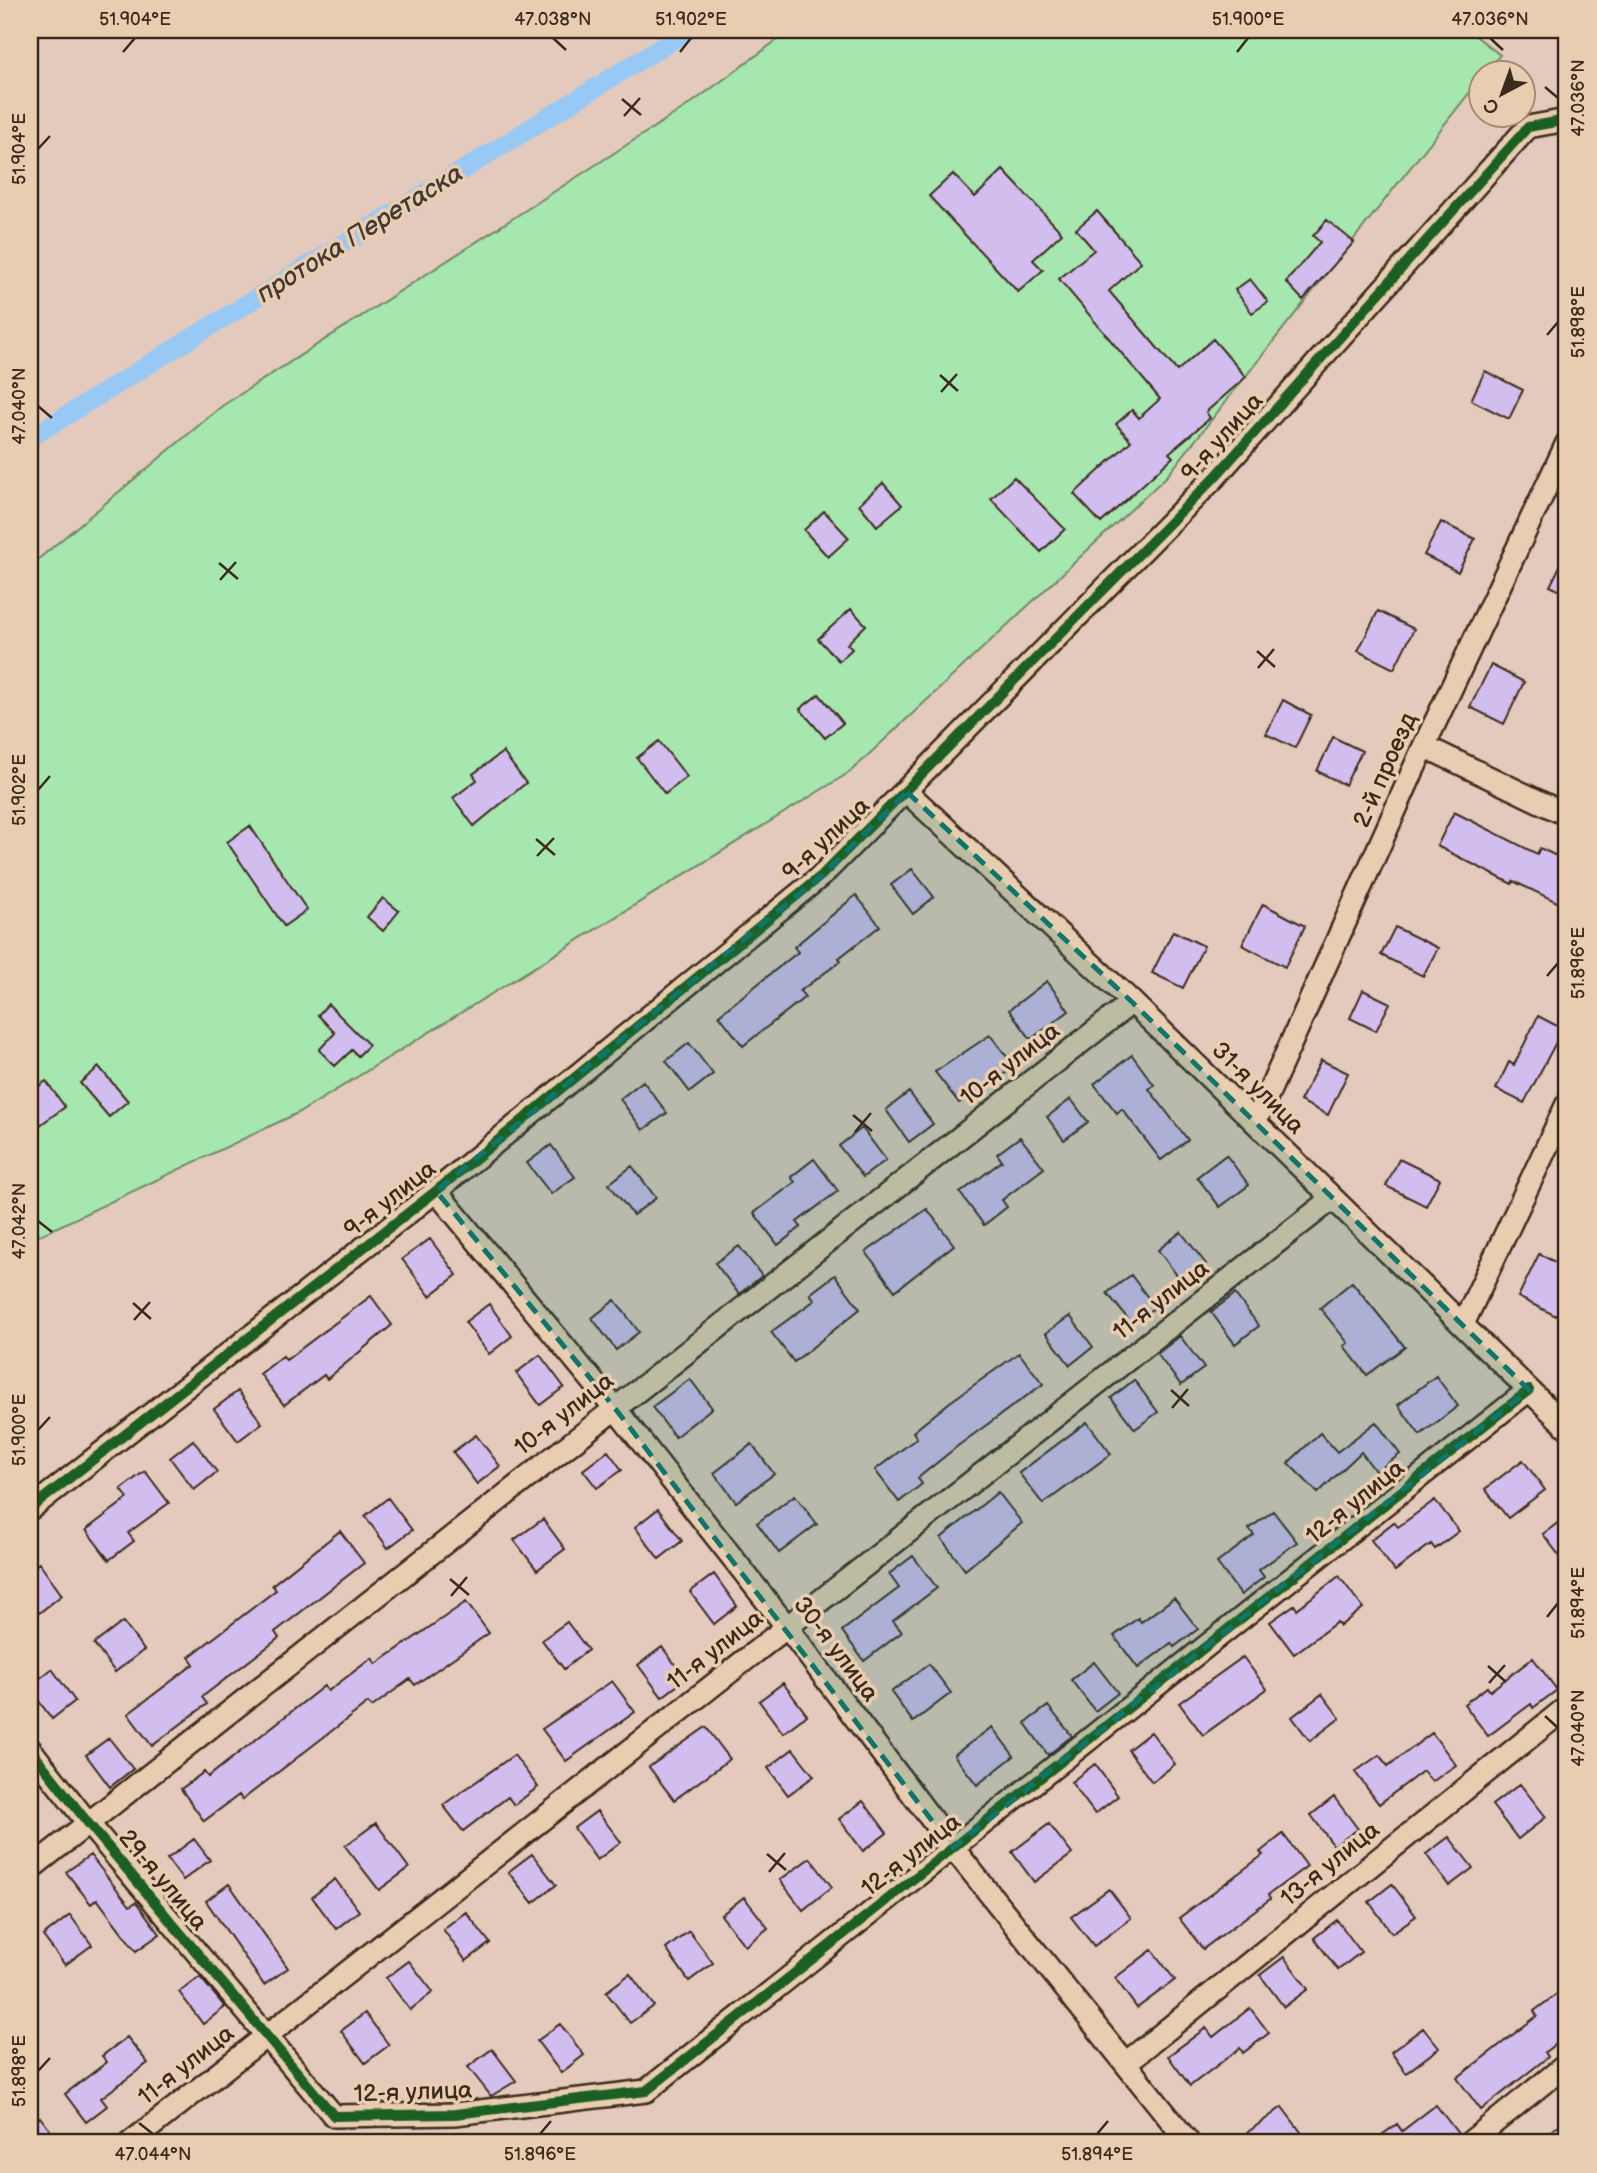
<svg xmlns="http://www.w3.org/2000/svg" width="1597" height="2173" font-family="'Balsamiq Sans',sans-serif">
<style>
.green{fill:#a6e6af;stroke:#708866;stroke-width:2}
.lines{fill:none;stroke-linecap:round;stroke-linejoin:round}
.canal{stroke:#98c9f4;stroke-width:19}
.building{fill:#d2beee;stroke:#3b2a1e;stroke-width:2}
.minor-casing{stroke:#3b2a1e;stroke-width:26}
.minor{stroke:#e9cdb0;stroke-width:21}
.cycleway-casing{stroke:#e9cdb0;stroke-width:15}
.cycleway{stroke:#1b5e20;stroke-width:10}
.marked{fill:#0f766e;fill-opacity:0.2;stroke:#0f766e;stroke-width:5;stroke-dasharray:14 9;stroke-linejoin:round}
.ticks{fill:none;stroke:#3b2a1e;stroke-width:2.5}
.labels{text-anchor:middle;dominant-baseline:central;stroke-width:7;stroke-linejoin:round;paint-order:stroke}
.street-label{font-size:24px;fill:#3b2a1e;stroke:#e9cdb0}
.water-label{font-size:26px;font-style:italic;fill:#443a33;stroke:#e9cdb0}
.neatline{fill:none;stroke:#3b2a1e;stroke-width:2.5}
.ticks-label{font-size:18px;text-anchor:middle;fill:#3b2a1e}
</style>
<rect width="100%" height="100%" fill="#e4cabc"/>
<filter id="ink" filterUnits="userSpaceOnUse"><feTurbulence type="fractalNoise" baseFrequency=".0143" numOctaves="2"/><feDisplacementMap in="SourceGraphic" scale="14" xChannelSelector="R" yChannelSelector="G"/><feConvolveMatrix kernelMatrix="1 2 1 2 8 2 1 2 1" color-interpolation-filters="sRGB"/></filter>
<g filter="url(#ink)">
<path class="green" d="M 791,30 L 1468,30 L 1500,55 L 1485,73 L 1482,74 L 1481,78 L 1167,476 L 850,772 L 302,1111 L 30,1240 L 30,566 L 222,406 L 690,104 Z"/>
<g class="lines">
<path class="canal" d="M 30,438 L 689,30"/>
</g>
<path class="building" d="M 1003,170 L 1062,233 L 1033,260 L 1043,270 L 1018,292 L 929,196 L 953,174 L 975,197 Z
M 1097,211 L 1141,262 L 1109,291 L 1177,371 L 1213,339 L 1246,377 L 1206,412 L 1210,418 L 1169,453 L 1173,457 L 1101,523 L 1074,494 L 1131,441 L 1116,424 L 1132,410 L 1139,418 L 1160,399 L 1059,279 L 1094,250 L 1076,229 Z
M 1327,220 L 1354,242 L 1303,300 L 1286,282 L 1320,242 L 1313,236 Z
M 1250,279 L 1268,302 L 1252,313 L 1235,290 Z
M 1485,371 L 1523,390 L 1509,419 L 1471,400 Z
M 1014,477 L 1065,529 L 1041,552 L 991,499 Z
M 883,483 L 902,505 L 877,526 L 859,504 Z
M 824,511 L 849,538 L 828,557 L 804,530 Z
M 1441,522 L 1475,539 L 1458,572 L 1424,555 Z
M 1567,552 L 1567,594 L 1550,586 Z
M 851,609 L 866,625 L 847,644 L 852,649 L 839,661 L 818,639 Z
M 1378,611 L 1414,629 L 1394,669 L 1358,651 Z
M 1491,665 L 1524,682 L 1504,724 L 1470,707 Z
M 819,694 L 843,723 L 825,738 L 800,709 Z
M 1283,700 L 1311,715 L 1295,748 L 1266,734 Z
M 1333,737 L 1362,751 L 1345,785 L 1317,771 Z
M 659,741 L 687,777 L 665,794 L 637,758 Z
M 503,752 L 526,783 L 474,826 L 453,798 L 477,780 L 473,774 Z
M 1454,812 L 1537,854 L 1540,848 L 1567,861 L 1567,886 L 1559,903 L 1513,881 L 1512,884 L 1437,846 Z
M 250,826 L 307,910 L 284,926 L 227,842 Z
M 912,869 L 934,897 L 913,914 L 891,885 Z
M 856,895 L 880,926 L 839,958 L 841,961 L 800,991 L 805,997 L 743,1046 L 719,1015 L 798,952 L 794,947 Z
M 383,898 L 399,911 L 383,931 L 367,917 Z
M 1263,904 L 1305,926 L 1285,967 L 1242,945 Z
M 1395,927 L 1438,948 L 1423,976 L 1381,955 Z
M 1173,931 L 1204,946 L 1183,988 L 1152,973 Z
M 1047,981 L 1069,1011 L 1031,1039 L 1009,1010 Z
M 1363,990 L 1390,1003 L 1376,1031 L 1350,1018 Z
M 328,1004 L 369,1045 L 358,1056 L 352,1050 L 335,1066 L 319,1050 L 335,1033 L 318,1015 Z
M 1538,1016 L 1563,1029 L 1524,1103 L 1496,1089 L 1509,1062 L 1514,1065 Z
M 990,1035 L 1015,1067 L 959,1103 L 935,1072 Z
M 689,1043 L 713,1074 L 690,1092 L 666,1061 Z
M 1132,1055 L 1154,1085 L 1149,1089 L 1188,1140 L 1161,1160 L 1122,1109 L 1117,1113 L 1094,1084 Z
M 1321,1060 L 1348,1073 L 1328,1115 L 1300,1101 Z
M 99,1067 L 128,1101 L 109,1117 L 80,1083 Z
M 46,1081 L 65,1107 L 40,1125 L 30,1111 L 30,1093 Z
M 643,1081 L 667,1113 L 643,1130 L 620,1099 Z
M 909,1092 L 933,1124 L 909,1142 L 886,1110 Z
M 1071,1099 L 1088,1122 L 1064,1140 L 1047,1117 Z
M 862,1128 L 886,1160 L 863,1177 L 839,1146 Z
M 1020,1137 L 1044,1168 L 1002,1200 L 1007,1207 L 984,1225 L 960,1193 L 1002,1161 L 997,1154 Z
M 551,1145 L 575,1177 L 551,1194 L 527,1163 Z
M 1226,1155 L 1249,1185 L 1220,1207 L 1197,1177 Z
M 814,1159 L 838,1191 L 797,1222 L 801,1227 L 778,1245 L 754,1213 L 795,1182 L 791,1177 Z
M 1399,1159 L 1440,1179 L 1426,1206 L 1386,1186 Z
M 632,1166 L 656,1198 L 633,1215 L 609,1184 Z
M 927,1209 L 954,1245 L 895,1291 L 866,1252 Z
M 1181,1232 L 1206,1264 L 1182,1282 L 1158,1250 Z
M 430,1239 L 457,1275 L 430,1296 L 402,1259 Z
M 739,1246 L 762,1276 L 739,1294 L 715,1263 Z
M 1539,1254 L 1567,1268 L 1567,1293 L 1556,1316 L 1518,1297 Z
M 835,1275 L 860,1309 L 794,1362 L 771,1332 L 815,1300 L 810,1294 Z
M 1131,1275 L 1155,1307 L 1132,1324 L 1107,1293 Z
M 1352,1282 L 1405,1347 L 1367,1375 L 1344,1346 L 1348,1343 L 1320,1308 Z
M 1235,1294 L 1259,1326 L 1235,1344 L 1211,1312 Z
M 371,1296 L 392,1325 L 327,1379 L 324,1375 L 284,1405 L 260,1374 L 283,1356 L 286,1360 Z
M 615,1300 L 639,1332 L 616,1350 L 592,1318 Z
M 489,1304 L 512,1336 L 489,1354 L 465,1322 Z
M 1070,1316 L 1093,1347 L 1070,1365 L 1046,1333 Z
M 1180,1336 L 1204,1368 L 1181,1385 L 1157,1354 Z
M 1019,1353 L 1043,1384 L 959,1445 L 918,1478 L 922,1484 L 899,1502 L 875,1470 L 917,1438 L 913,1432 L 950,1402 Z
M 540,1355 L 564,1387 L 540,1405 L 516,1373 Z
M 1436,1376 L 1458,1406 L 1420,1435 L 1398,1405 Z
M 690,1379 L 712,1408 L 675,1437 L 652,1407 Z
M 1134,1380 L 1158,1412 L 1135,1429 L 1111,1398 Z
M 238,1391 L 262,1423 L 238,1441 L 214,1409 Z
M 1087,1422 L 1111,1454 L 1043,1504 L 1019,1473 Z
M 1376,1422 L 1400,1454 L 1376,1472 L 1361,1452 L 1318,1493 L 1288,1463 L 1320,1433 L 1337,1452 Z
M 476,1435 L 500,1466 L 477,1484 L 453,1452 Z
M 193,1440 L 217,1472 L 194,1490 L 170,1458 Z
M 752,1444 L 774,1474 L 736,1502 L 714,1473 Z
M 608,1451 L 622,1470 L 597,1488 L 583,1470 Z
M 1523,1460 L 1545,1490 L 1508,1518 L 1485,1489 Z
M 145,1471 L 169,1503 L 128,1533 L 134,1541 L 109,1560 L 86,1530 L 128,1498 L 121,1489 Z
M 998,1492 L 1022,1523 L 965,1570 L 941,1538 Z
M 795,1495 L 817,1524 L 779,1553 L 757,1523 Z
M 388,1498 L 412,1530 L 388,1548 L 365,1516 Z
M 1435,1500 L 1459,1531 L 1435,1549 L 1431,1544 L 1395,1571 L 1371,1540 L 1394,1522 L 1398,1527 Z
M 658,1509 L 682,1541 L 659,1559 L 635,1527 Z
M 1273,1511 L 1297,1542 L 1259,1570 L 1264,1577 L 1241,1595 L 1217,1563 L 1254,1535 L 1249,1529 Z
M 1567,1516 L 1567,1566 L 1543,1534 Z
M 543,1519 L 565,1549 L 537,1570 L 514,1540 Z
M 340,1531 L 364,1563 L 275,1632 L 279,1638 L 202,1697 L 207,1704 L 152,1746 L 128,1714 L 194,1664 L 189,1657 L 276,1590 L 272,1585 Z
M 913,1556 L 937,1588 L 893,1621 L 902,1632 L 864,1661 L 842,1631 L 899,1588 L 889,1574 Z
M 39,1563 L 62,1595 L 39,1613 L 30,1601 L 30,1570 Z
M 714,1574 L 737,1606 L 714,1624 L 690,1592 Z
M 1339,1576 L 1363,1608 L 1340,1626 L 1337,1622 L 1294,1654 L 1270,1622 L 1294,1605 L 1297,1609 Z
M 1174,1598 L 1198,1629 L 1174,1647 L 1171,1643 L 1138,1668 L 1114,1636 L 1138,1618 L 1141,1622 Z
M 466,1602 L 489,1633 L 415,1685 L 410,1679 L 372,1707 L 368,1703 L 242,1800 L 239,1795 L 204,1821 L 181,1789 L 204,1772 L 208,1777 L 324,1686 L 328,1691 L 372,1658 L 376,1664 Z
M 123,1622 L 144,1650 L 115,1672 L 94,1644 Z
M 567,1622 L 588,1650 L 564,1669 L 542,1640 Z
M 662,1647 L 686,1679 L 662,1697 L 638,1665 Z
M 1243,1657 L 1267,1689 L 1203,1735 L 1179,1703 Z
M 1533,1658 L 1557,1690 L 1533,1708 L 1531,1704 L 1488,1736 L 1464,1704 L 1487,1687 L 1490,1691 Z
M 1094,1662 L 1118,1693 L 1095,1711 L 1071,1680 Z
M 929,1664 L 951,1693 L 913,1722 L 891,1692 Z
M 52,1669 L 75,1701 L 52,1719 L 30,1689 L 30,1686 Z
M 612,1681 L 635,1712 L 566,1761 L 542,1729 Z
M 783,1683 L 807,1715 L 783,1733 L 759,1701 Z
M 1322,1694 L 1340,1718 L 1310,1741 L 1292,1717 Z
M 1048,1706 L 1072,1736 L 1048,1755 L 1025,1723 Z
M 706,1727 L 730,1759 L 674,1800 L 649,1767 Z
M 992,1727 L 1014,1756 L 977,1785 L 954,1755 Z
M 1151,1732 L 1175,1764 L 1152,1782 L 1128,1750 Z
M 1432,1733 L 1456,1765 L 1432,1782 L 1423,1771 L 1379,1804 L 1355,1772 L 1379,1755 L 1388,1766 Z
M 109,1738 L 133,1769 L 110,1787 L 86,1755 Z
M 793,1749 L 814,1776 L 788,1795 L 768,1768 Z
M 514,1755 L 538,1787 L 514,1805 L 508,1797 L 463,1831 L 443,1805 Z
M 1095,1764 L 1118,1796 L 1095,1814 L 1071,1782 Z
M 1520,1784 L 1546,1817 L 1518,1839 L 1492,1805 Z
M 1334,1797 L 1358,1829 L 1334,1846 L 1311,1815 Z
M 863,1801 L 887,1833 L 863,1851 L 839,1819 Z
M 597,1811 L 621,1842 L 597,1860 L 574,1828 Z
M 376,1823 L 409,1868 L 379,1890 L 345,1846 Z
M 1049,1824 L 1072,1854 L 1034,1882 L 1012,1852 Z
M 1283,1834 L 1307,1866 L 1268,1895 L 1270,1899 L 1203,1949 L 1179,1918 L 1263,1855 L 1260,1852 Z
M 1449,1837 L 1473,1868 L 1449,1886 L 1426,1854 Z
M 194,1839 L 210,1860 L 183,1880 L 167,1859 Z
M 532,1854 L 556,1885 L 533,1903 L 508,1872 Z
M 90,1855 L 130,1906 L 136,1902 L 160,1934 L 136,1951 L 97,1899 L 91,1904 L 66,1872 Z
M 810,1858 L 832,1887 L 803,1910 L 780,1880 Z
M 335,1879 L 359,1911 L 336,1929 L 312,1897 Z
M 229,1884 L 288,1968 L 264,1985 L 206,1901 Z
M 1392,1884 L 1416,1916 L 1392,1933 L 1369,1902 Z
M 1109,1889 L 1131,1918 L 1094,1946 L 1071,1917 Z
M 744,1897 L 768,1928 L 745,1946 L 721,1915 Z
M 466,1912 L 490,1943 L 466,1961 L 443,1929 Z
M 70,1915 L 92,1945 L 65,1965 L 43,1936 Z
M 1337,1920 L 1361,1952 L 1338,1970 L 1314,1938 Z
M 689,1931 L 713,1963 L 689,1981 L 666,1949 Z
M 1152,1950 L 1175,1980 L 1137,2008 L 1115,1978 Z
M 1284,1957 L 1308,1989 L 1284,2007 L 1260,1975 Z
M 409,1961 L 433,1992 L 410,2010 L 386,1978 Z
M 630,1974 L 654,2006 L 630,2023 L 606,1992 Z
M 200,1977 L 225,2007 L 203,2024 L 179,1992 Z
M 1557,1994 L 1567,2007 L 1567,2035 L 1545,2052 L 1548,2057 L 1481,2110 L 1457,2078 L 1537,2016 L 1534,2011 Z
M 1250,2008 L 1269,2033 L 1243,2053 L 1240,2048 L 1190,2086 L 1168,2056 L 1206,2028 L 1213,2037 Z
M 365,2013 L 389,2045 L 365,2063 L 341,2031 Z
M 560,2024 L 584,2055 L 561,2073 L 537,2041 Z
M 1423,2028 L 1439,2048 L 1406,2073 L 1391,2052 Z
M 127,2037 L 148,2063 L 101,2098 L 107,2106 L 86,2122 L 65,2094 L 107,2062 L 102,2056 Z
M 492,2049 L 516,2081 L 491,2096 L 468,2067 Z
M 1436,2105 L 1459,2135 L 1452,2143 L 1371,2143 L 1397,2124 L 1402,2131 Z
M 1282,2107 L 1304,2136 L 1295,2143 L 1233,2143 Z
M 40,2117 L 60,2143 L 30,2143 L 30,2125 Z
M 1567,2119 L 1567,2143 L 1535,2143 Z"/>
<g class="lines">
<g class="minor-casing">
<path id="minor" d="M 1424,746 L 1567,815
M 907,792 L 1132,1002 L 1567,1427
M 1256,1121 L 1424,746 L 1567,443
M 436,1191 L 614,1407 L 787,1627 L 953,1848 L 1189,2143
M 1464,1322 L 1567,1104
M 30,1509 L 436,1191 L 822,875 L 1215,477 L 1528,127 L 1567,120
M 30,1749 L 88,1823 L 334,2116 L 455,2114 L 646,2091 L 1529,1390
M 30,1869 L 1132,1002
M 1127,2062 L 1567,1707
M 130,2143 L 1332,1199
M 1469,2143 L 1567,2064"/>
</g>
<use href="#minor" class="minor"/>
<g class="cycleway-casing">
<path id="cycleway" d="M 30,1509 L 436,1191 L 822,875 L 1215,477 L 1528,127 L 1567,120
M 30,1749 L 88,1823 L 334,2116 L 455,2114 L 646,2091 L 1529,1390"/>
</g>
<use href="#cycleway" class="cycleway"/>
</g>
</g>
<path class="marked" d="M 907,792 L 1132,1002 L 1529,1390 L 953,1848 L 614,1407 L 436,1191 L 822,875 Z"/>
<path class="ticks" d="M 553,38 L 566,50M 1490,38 L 1503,50M 123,52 L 135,38M 680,52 L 691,38M 1237,52 L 1248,38M 1545,87 L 1558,98M 622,99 L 641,115M 624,116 L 640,98M 38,149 L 50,136M 1547,335 L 1558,322M 940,375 L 958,391M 941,392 L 957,374M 38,406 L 52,418M 219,563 L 238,579M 220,580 L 236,562M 1257,651 L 1275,667M 1258,668 L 1274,649M 38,790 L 50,776M 536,839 L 555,855M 537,856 L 554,838M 1547,976 L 1558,963M 853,1115 L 872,1131M 855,1132 L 871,1113M 38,1221 L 52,1232M 133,1303 L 151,1319M 134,1320 L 150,1302M 1171,1390 L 1189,1406M 1172,1408 L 1188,1389M 38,1430 L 50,1417M 450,1579 L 469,1595M 451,1596 L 467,1577M 1547,1617 L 1558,1603M 1488,1666 L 1506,1682M 1489,1683 L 1505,1665M 1545,1716 L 1558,1728M 767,1854 L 786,1870M 769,1872 L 785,1853M 38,2071 L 50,2058M 139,2123 L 153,2134M 540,2134 L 551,2121M 1097,2134 L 1108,2121"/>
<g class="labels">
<g class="street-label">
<text transform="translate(1222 437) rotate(-48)">9-я улица</text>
<text transform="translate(1385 770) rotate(-66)">2-й проезд</text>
<text transform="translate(826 839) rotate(-43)">9-я улица</text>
<text transform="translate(1010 1064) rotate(-38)">10-я улица</text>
<text transform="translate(1258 1088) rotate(45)">31-я улица</text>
<text transform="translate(390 1199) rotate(-38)">9-я улица</text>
<text transform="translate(1161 1300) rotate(-38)">11-я улица</text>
<text transform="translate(564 1414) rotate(-38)">10-я улица</text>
<text transform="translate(1355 1502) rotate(-39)">12-я улица</text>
<text transform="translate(836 1649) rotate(53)">30-я улица</text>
<text transform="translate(715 1650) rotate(-38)">11-я улица</text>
<text transform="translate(911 1855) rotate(-38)">12-я улица</text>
<text transform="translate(1330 1864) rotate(-39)">13-я улица</text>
<text transform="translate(163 1880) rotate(50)">29-я улица</text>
<text transform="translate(186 2065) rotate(-38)">11-я улица</text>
<text transform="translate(413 2092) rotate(-2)">12-я улица</text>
</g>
<g class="water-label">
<text transform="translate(360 234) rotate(-32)">протока Перетаска</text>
</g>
</g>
<rect width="1597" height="2173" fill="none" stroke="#e9cdb0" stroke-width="77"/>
<g transform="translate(1502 94) rotate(221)"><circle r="33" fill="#e9cdb0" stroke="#a38c76" stroke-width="2"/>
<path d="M0-5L12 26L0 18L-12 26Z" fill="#3b2a1e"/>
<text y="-10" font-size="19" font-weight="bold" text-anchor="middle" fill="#3b2a1e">С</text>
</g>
<rect x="38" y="38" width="1520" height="2096" class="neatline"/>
<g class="ticks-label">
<text x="135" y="25">51.904°E</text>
<text x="553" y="25">47.038°N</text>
<text x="691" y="25">51.902°E</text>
<text x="1248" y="25">51.900°E</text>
<text x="1490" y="25">47.036°N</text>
<text transform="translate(1578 98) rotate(-90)" y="6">47.036°N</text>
<text transform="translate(19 149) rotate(-90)" y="6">51.904°E</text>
<text transform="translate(1578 322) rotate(-90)" y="6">51.898°E</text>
<text transform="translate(19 406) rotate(-90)" y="6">47.040°N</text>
<text transform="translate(19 790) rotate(-90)" y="6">51.902°E</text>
<text transform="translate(1578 963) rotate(-90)" y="6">51.896°E</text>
<text transform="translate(19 1221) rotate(-90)" y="6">47.042°N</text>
<text transform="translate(19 1430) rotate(-90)" y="6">51.900°E</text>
<text transform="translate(1578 1603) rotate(-90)" y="6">51.894°E</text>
<text transform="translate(1578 1728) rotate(-90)" y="6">47.040°N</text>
<text transform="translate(19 2071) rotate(-90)" y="6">51.898°E</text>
<text x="153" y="2160">47.044°N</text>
<text x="540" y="2160">51.896°E</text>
<text x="1097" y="2160">51.894°E</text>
</g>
</svg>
